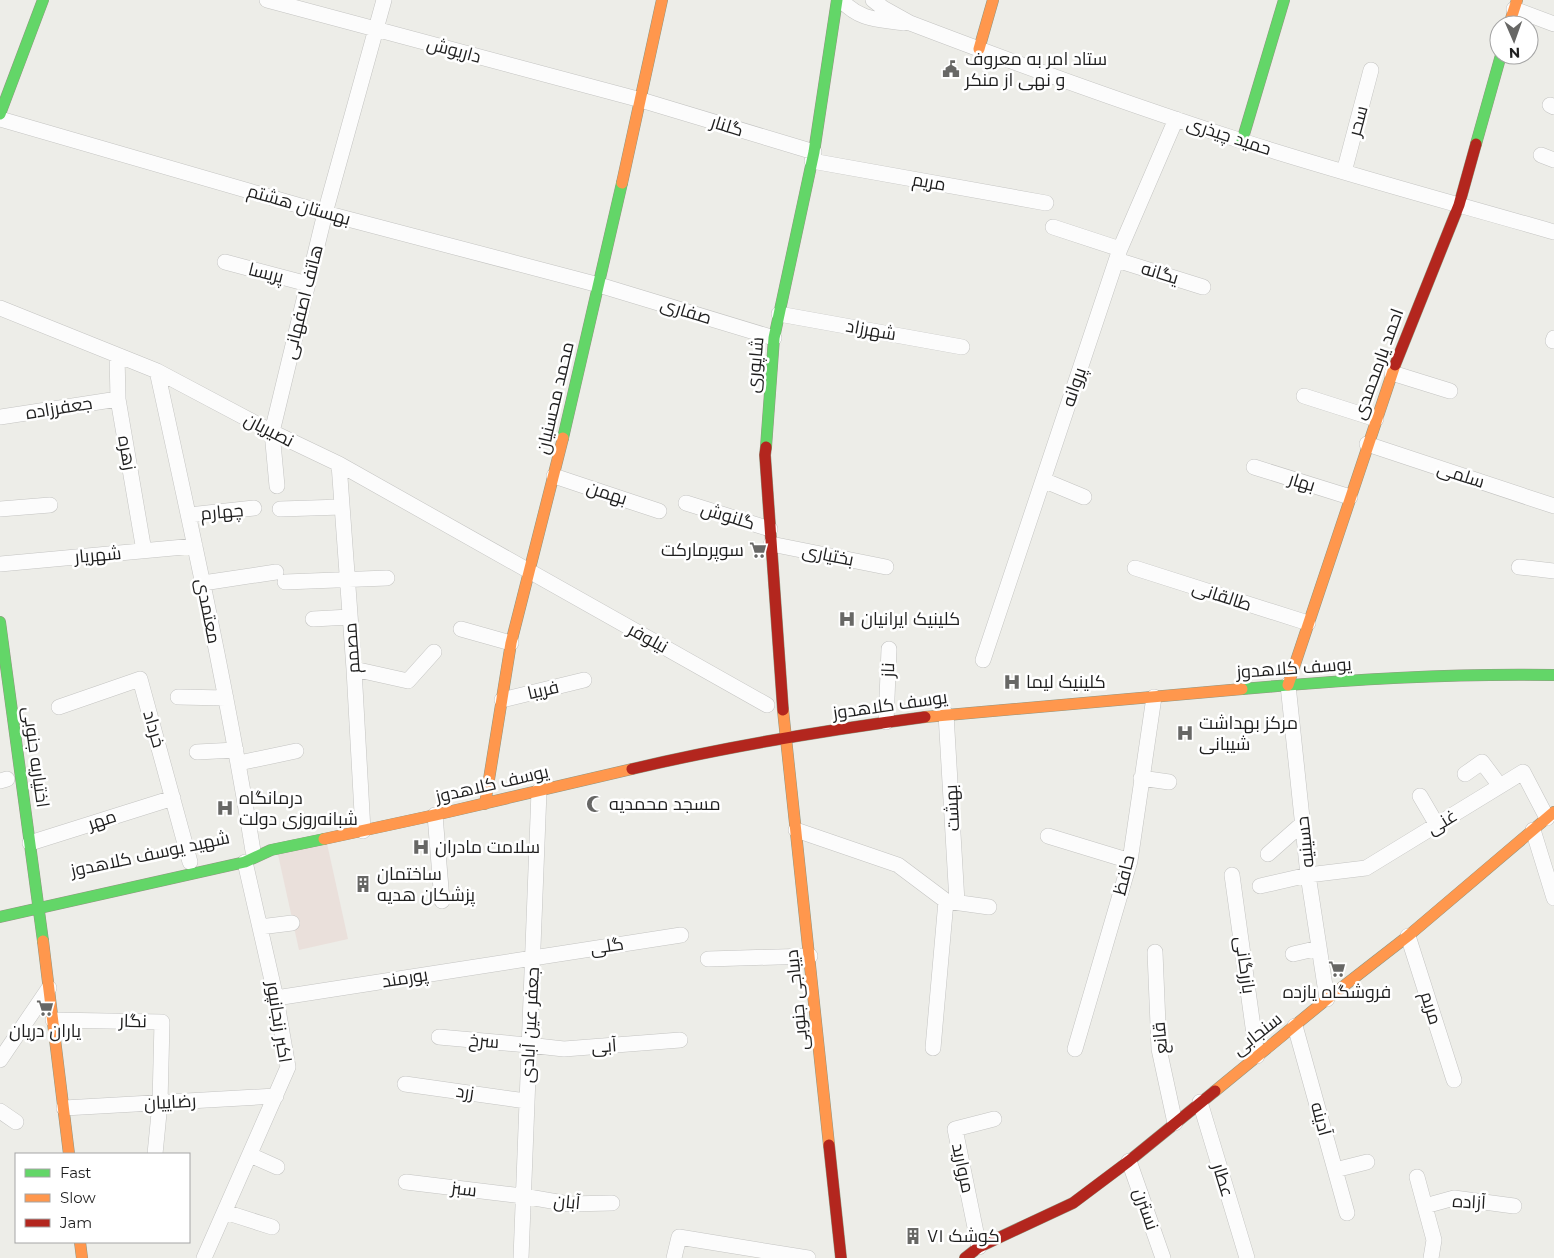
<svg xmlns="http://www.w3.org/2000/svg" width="1554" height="1258" font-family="Montserrat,Cairo,sans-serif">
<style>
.commercial{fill:#eae0db}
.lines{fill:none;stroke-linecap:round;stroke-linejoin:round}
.street-casing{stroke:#c4c4c2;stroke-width:16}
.fast-casing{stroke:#919681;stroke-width:12}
.slow-casing{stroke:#919681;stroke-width:12}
.jam-casing{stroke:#919681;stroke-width:12}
.street{stroke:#fcfcfc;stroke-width:15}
.fast{stroke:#63d668;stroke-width:11}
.slow{stroke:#ff974d;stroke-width:11}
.jam{stroke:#b3261e;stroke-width:11}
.labels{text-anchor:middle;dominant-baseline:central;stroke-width:5;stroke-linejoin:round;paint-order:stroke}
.street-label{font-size:18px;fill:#1f1f1f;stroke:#fff}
.poi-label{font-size:18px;fill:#1f1f1f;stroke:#fff;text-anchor:start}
</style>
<rect width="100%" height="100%" fill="#edede8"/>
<path class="commercial" d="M 326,839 L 348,939 L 299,950 L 277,850 Z"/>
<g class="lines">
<g class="street-casing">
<path id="street" d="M 267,0 L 641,100 L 814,152
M 841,0 C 861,21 877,19 904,23
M 873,0 L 883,8 L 910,23 C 1020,65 1130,105 1242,141 C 1345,174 1450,202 1554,232
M 1514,9 L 1554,24
M 1550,105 L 1554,107
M 0,119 L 325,213 L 599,285 L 774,338
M 1541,155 L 1554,160
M 812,161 L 1046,203
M 1344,172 L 1371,70
M 1053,227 L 1120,249
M 1117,260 L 1203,287
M 225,262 L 308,284
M 0,308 L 157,371 L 272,432 L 339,464 L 767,705
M 779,314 L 962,347
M 1553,341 L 1554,338
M 117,355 L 118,399 L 144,551
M 157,371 C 192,531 227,690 253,851
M 1392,373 L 1450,391
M 1304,396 L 1376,419
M 0,417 L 118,399
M 1367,444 L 1554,506
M 339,464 L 354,669 L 363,831
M 1254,467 L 1350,497
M 554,476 L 659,511
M 1043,480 L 1084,497
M 277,486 L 272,432 L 325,213 L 384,0
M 686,503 L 770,529
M 0,509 L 50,505
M 280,509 L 342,507
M 189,515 L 254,508
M 771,544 L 886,567
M 0,564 L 195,546
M 1519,567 L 1554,571
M 1135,568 L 1308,623
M 285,582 L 387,578
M 203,583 L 276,572
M 313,619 L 350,617
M 461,629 L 511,643
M 983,660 L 1120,249 L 1176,119
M 354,669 L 408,681 L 434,652
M 1288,685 L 1308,875 L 1327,999
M 178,697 L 226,698
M 502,700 L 584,680
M 59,707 L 140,679 L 190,862
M 946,714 L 957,902
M 886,722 L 889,649
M 197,752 L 236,750
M 239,763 L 296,751
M 1465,774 L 1482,762 L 1500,786
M 1141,778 L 1169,782
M 0,781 L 7,779
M 1420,796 L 1437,825
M 435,815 L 442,901
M 796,830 L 898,865 L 946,901 L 989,907
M 1533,830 L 1554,898
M 1048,836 L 1130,861
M 30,843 L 173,798
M 1268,854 L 1303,823
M 1232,875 L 1257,1056
M 1260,886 L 1308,875 L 1366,868 L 1523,772 L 1547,818
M 260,927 L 292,923
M 1408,936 L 1454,1080
M 1155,952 L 1159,1049 L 1175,1123
M 1293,954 L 1319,948
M 708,959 L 810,956
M 276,998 L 681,935
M 53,1020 L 162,1022 L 160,1103 L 155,1154
M 1295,1026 L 1347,1213
M 439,1037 L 528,1045 L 564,1049 L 680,1040
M 933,1048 L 946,901
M 1075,1049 L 1130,861 L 1154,697
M 0,1060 L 49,988
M 405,1084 L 526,1101
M 1200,1102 L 1247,1258
M 64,1108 L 276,1096
M 0,1111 L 16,1122
M 250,1155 L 277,1167
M 1129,1161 L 1163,1258
M 1335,1170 L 1367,1162
M 1417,1177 L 1434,1240 L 1431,1258
M 406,1182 L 523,1196 L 569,1204 L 612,1203
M 1425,1206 L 1454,1198 L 1514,1206
M 225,1212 L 272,1227
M 979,1247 L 955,1129 L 994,1119
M 204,1258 L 288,1067 L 276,998 L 245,862
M 521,1258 C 526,1102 534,947 539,791
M 674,1258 L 679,1237 L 808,1258"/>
</g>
<g class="fast-casing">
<path id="fast" d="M 0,114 L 43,0
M 1242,141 L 1284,0
M 1476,144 L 1501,55
M 563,438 L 622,183
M 766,447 L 774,338 L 814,152 L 837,0
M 0,622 L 43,941
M 1242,689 C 1346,680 1450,673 1554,675
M 0,917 L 245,862 L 271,850 L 324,839"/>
</g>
<g class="slow-casing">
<path id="slow" d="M 1509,25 L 1517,0
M 979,49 L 993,0
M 622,183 L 662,0
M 1288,685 L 1395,365
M 783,710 L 829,1145
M 925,717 L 1242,689
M 485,804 L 511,643 L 563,438
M 324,839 L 435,815 L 632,769
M 43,941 L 69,1154
M 1215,1091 L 1327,999 L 1408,936 L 1554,812
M 80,1242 L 82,1258"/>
</g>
<g class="jam-casing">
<path id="jam" d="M 1395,365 L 1459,205 L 1476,144
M 766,447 L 765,455 L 783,710
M 632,769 C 729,746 827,730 925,717
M 829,1145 L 841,1258
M 965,1258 L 979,1247 L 1073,1203 L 1129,1161 L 1215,1091"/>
</g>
<use href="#street" class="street"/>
<use href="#fast" class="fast"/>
<use href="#slow" class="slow"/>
<use href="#jam" class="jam"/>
</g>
<defs>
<g id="civic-bare" transform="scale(1.35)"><path d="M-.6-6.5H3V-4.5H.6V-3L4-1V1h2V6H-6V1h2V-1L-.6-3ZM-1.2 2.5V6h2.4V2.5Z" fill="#676765" stroke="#fff" stroke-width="2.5" paint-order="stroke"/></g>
<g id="supermarket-bare" transform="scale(1.35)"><path d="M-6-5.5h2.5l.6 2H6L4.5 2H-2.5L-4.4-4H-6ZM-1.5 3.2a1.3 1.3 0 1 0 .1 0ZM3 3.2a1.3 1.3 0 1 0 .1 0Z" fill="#676765" stroke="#fff" stroke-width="2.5" paint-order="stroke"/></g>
<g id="hospital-bare" transform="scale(1.35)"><path d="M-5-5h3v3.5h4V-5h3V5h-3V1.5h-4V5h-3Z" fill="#676765" stroke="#fff" stroke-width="2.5" paint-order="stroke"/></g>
<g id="mosque-bare" transform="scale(1.35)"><path d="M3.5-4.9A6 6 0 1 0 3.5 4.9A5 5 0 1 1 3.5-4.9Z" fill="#676765" stroke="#fff" stroke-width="2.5" paint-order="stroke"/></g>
<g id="building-bare" transform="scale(1.35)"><path d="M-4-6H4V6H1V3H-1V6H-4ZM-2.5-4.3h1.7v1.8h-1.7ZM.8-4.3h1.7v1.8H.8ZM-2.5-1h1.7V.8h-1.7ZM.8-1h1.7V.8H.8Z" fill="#676765" stroke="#fff" stroke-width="2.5" paint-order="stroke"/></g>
</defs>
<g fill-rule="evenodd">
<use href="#civic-bare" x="951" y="69"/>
<use href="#supermarket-bare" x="758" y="550"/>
<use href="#hospital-bare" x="847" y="619"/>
<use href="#hospital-bare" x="1012" y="682"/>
<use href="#hospital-bare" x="1185" y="733"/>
<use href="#mosque-bare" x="595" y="804"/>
<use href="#hospital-bare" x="225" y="808"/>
<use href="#hospital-bare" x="421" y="847"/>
<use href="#building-bare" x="363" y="884"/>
<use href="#supermarket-bare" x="1337" y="969"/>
<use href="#supermarket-bare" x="45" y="1008"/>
<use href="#building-bare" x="913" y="1236"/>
</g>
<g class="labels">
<g class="street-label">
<text transform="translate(454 50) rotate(15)">داریوش</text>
<text transform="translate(1358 121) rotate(-75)">سحر</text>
<text transform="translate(727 126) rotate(17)">گلنار</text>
<text transform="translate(1229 136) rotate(18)">حمید چیذری</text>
<text transform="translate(929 182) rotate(10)">مریم</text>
<text transform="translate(299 205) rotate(16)">بهستان هشتم</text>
<text transform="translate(266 273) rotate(14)">پریسا</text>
<text transform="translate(1160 273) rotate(17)">یگانه</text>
<text transform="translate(303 302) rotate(-76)">هاتف اصفهانی</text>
<text transform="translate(686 311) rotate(17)">صفاری</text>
<text transform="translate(871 330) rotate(10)">شهرزاد</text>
<text transform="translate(1378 364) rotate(-70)">احمد یارمحمدی</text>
<text transform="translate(755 365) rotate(-85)">شاپوری</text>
<text transform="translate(1074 387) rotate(-71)">پروانه</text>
<text transform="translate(555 398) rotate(-77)">محمد محسنیان</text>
<text transform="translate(59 408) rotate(-9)">جعفرزاده</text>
<text transform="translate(269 430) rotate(27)">نصیریان</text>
<text transform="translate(127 453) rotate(80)">زهره</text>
<text transform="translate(1461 475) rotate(18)">سلمی</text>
<text transform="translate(1302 482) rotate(17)">بهار</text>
<text transform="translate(607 493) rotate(18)">بهمن</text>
<text transform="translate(222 512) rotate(-5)">چهارم</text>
<text transform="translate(728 516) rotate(17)">گلنوش</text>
<text transform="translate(98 555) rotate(-5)">شهریار</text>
<text transform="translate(828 555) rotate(11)">بختیاری</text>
<text transform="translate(1222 596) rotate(18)">طالقانی</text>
<text transform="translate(208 611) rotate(79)">معتمدی</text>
<text transform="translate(648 638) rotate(29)">نیلوفر</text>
<text transform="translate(352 648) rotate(-94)">مصمم</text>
<text transform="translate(1294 668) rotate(-4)">یوسف کلاهدوز</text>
<text transform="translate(888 670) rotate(-88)">ناز</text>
<text transform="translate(543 690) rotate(-13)">فریبا</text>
<text transform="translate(890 705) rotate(-8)">یوسف کلاهدوز</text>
<text transform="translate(154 729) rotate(74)">خرداد</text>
<text transform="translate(36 757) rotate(82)">اختیاریه جنوبی</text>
<text transform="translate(492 784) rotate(-13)">یوسف کلاهدوز</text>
<text transform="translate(952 808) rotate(-93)">بهشت</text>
<text transform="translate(102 820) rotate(-18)">مهر</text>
<text transform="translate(1442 822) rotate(-31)">غنی</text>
<text transform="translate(1305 842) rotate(-96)">حسینیه</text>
<text transform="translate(150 854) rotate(-12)">شهید یوسف کلاهدوز</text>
<text transform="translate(1124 875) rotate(-76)">حافظ</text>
<text transform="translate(607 946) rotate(-9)">گلی</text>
<text transform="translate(1245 965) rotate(82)">بازرگانی</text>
<text transform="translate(405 978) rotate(-9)">پورمند</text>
<text transform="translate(797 1000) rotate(-96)">دیباجی جنوبی</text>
<text transform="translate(1431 1008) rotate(73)">مریم</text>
<text transform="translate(133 1021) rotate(1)">نگار</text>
<text transform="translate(279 1022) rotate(81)">اکبر زنجانپور</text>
<text transform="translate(530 1025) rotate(-87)">جعفر عین آبادی</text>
<text transform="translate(1257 1034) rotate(-38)">سنجابی</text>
<text transform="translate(1160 1038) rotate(-95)">قانع</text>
<text transform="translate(484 1041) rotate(5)">سرخ</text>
<text transform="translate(604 1046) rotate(-4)">آبی</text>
<text transform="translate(465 1092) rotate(8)">زرد</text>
<text transform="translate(170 1102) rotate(-3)">رضاییان</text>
<text transform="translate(1321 1119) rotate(75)">آدینه</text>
<text transform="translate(963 1168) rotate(78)">مروارید</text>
<text transform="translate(1223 1180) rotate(73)">عطار</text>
<text transform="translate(464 1189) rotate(7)">سبز</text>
<text transform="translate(567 1202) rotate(5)">آبان</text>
<text transform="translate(1469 1202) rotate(3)">آزاده</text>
<text transform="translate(1146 1209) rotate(71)">نسترن</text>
</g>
<g class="poi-label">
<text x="965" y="59">ستاد امر به معروف<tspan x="965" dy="21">و نهی از منکر</tspan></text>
<text x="744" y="550" text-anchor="end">سوپرمارکت</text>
<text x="861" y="619">کلینیک ایرانیان</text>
<text x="1026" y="682">کلینیک لیما</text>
<text x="1199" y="723">مرکز بهداشت<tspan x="1199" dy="21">شیبانی</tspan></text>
<text x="239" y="798">درمانگاه<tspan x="239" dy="21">شبانه‌روزی دولت</tspan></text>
<text x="609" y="804">مسجد محمدیه</text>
<text x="435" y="847">سلامت مادران</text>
<text x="377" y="874">ساختمان<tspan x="377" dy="21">پزشکان هدیه</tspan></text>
<text x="1337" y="992" text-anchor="middle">فروشگاه یازده</text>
<text x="45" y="1031" text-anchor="middle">یاران دریان</text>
<text x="927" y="1236">کوشک ۷۱</text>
</g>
</g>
<rect x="15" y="1153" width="175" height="90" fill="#ffffff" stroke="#a5a5a5"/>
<rect x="25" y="1169" width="25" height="8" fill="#63d668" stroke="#a5a5a5"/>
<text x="60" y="1178" font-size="15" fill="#1f1f1f">Fast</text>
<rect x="25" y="1194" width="25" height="8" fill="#ff974d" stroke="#a5a5a5"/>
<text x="60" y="1203" font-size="15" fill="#1f1f1f">Slow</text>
<rect x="25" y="1219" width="25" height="8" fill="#b3261e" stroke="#a5a5a5"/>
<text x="60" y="1228" font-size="15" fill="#1f1f1f">Jam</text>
<g transform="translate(1514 40) rotate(178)"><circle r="24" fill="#ffffff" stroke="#a5a5a5"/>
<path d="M0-4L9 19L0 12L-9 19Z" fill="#676765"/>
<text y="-8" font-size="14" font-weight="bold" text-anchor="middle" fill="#1f1f1f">N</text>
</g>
</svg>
